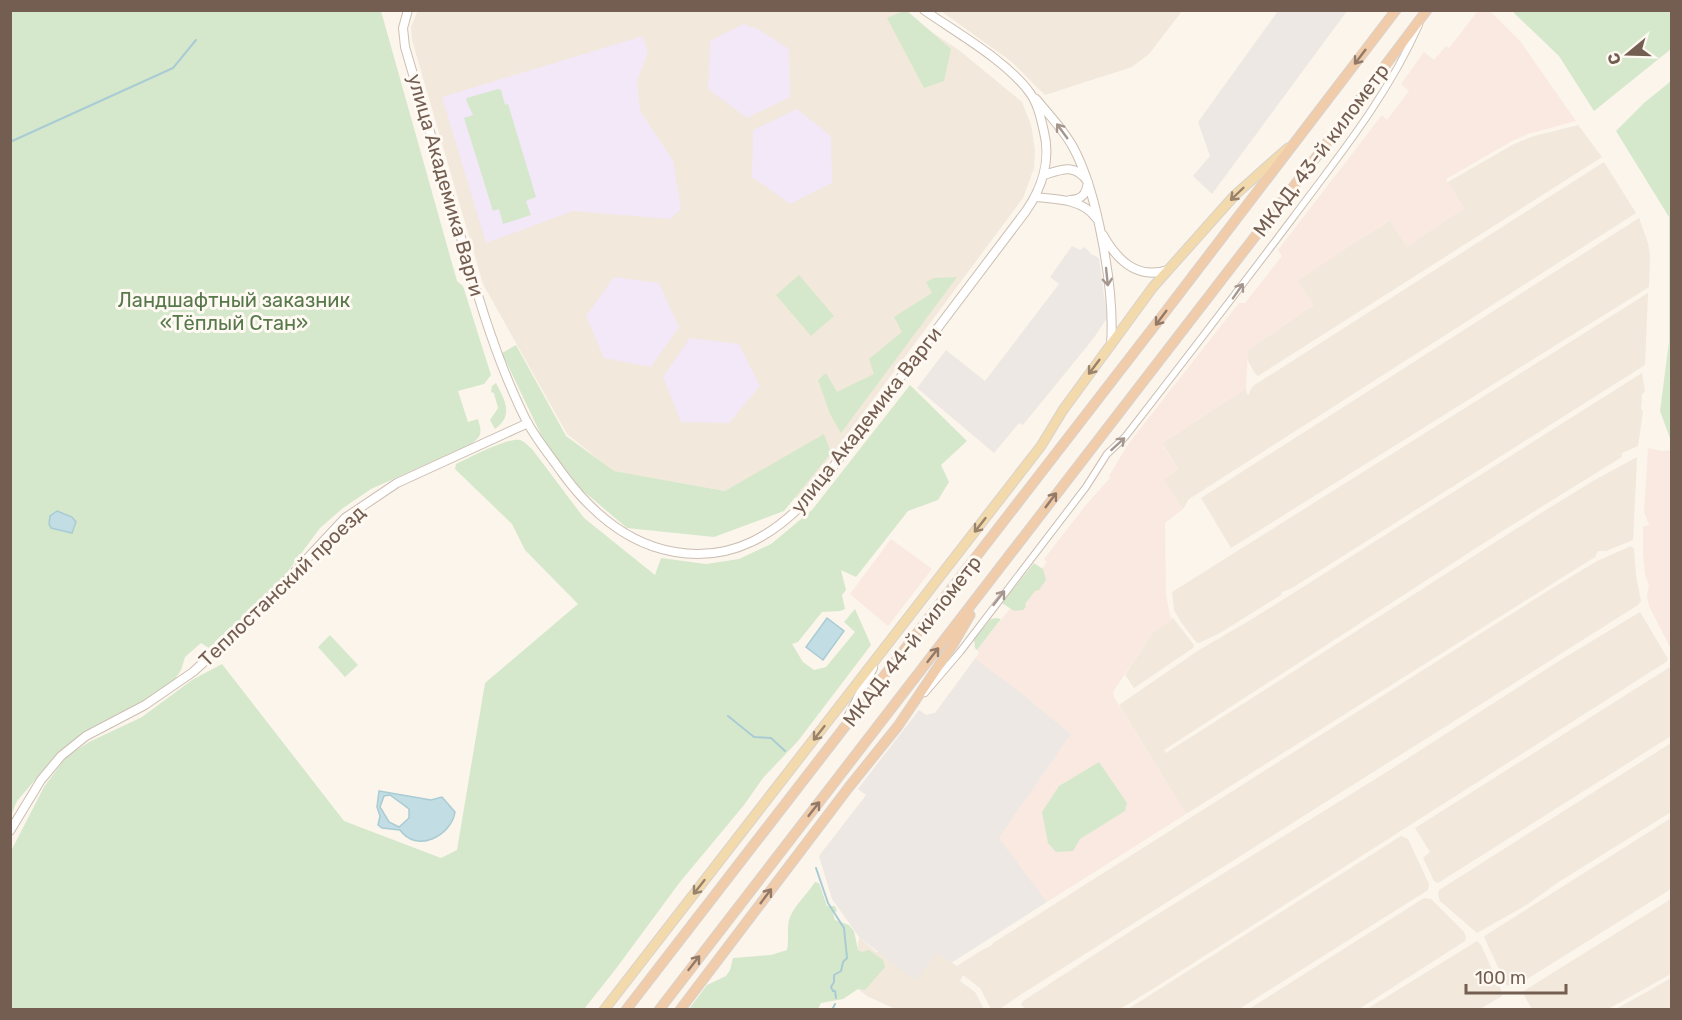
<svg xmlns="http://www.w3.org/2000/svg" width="1682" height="1020" font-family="Rubik,sans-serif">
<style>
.residential{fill:#f2e8db}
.commercial{fill:#fae9e1}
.industrial{fill:#ede8e4}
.education{fill:#f2e8f8}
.green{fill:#d6e8cb}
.water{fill:#c2dde3;stroke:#a9ccd4;stroke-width:1.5;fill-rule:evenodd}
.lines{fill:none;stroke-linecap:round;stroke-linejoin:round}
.stream{stroke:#a9ccd4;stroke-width:2}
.minor-casing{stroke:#ccbeb2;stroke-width:8}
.tertiary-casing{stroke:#ccbeb2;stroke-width:10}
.primary-casing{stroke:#d8d2ce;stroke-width:11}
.trunk-casing{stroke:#d8d2ce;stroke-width:11}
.minor{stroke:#fff;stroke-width:6}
.tertiary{stroke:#fff;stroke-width:8}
.primary{stroke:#f2daac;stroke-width:9}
.trunk{stroke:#f0ccab;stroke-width:9}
.oneway{stroke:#937a68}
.oneway2{stroke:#a5968e}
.oneway3{stroke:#9a836c}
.labels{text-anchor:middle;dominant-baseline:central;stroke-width:6;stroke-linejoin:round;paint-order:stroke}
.street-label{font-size:20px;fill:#745e51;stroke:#fef9f2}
.park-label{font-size:20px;fill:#56784a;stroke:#fef9f2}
</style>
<rect width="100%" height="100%" fill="#fbf5ec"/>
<path class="residential" d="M 418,10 L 901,11 L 960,51 L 1022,102 L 1031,125 L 1035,149 L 1034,168 L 1023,198 L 800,498 L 725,491 L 613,471 L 567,434 L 483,284 L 412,40 L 411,27 Z
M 941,11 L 1182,11 L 1149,54 L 1132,67 L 1045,95 L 1012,62 Z
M 1578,125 L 1602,157 L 1258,376 L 1254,372 L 1247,359 L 1248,350 L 1313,305 L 1298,281 L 1315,268 L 1390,220 L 1407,246 L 1464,208 L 1448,182 L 1514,144 L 1534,136 Z
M 1604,162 L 1636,213 L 1189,499 L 1183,509 L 1163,480 L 1178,469 L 1163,445 L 1164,442 L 1246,388 L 1247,394 L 1250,394 L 1249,392 L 1253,386 Z
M 1639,218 L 1648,243 L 1650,256 L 1649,287 L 1231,548 L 1201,498 Z
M 1648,293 L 1645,365 L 1335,561 L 1292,588 L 1282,592 L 1281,595 L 1220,633 L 1199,643 L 1196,642 L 1181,622 L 1174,610 L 1172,592 Z
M 1642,373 L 1645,391 L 1642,394 L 1641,409 L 1643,411 L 1638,446 L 1622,453 L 1622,457 L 1504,530 L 1164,750 L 1166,753 L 1541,513 L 1593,481 L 1637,457 L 1633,540 L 1606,551 L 1598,551 L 1595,557 L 1186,814 L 1119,705 L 1199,650 L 1252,619 Z
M 1631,546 L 1634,549 L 1636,576 L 1641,601 L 1638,605 L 1020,995 L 1000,1009 L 991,1009 L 980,988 L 963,975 L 960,981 L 975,992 L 984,1009 L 895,1009 L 867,996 L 853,985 L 859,937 L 876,952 L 937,953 L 957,966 L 982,950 L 991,946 L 993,943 L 1546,592 L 1597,561 Z
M 1640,612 L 1668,659 L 1666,662 L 1151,990 L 1120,1009 L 1028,1010 L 1021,1005 L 1023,1001 L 1137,927 L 1385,773 L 1559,661 Z
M 1173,618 L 1194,645 L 1193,648 L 1134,688 L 1125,675 L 1152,633 Z
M 1670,667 L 1671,736 L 1438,883 L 1434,881 L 1423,858 L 1430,852 L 1415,828 Z
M 1671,743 L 1671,812 L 1557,883 L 1528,904 L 1477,933 L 1440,901 L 1438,895 L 1439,890 Z
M 1671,818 L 1671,889 L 1519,984 L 1518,982 L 1507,986 L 1484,937 L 1486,935 Z
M 1401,836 L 1408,839 L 1429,884 L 1428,890 L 1239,1009 L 1128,1009 Z
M 1424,898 L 1431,899 L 1464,932 L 1466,937 L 1465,941 L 1359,1009 L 1249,1009 Z
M 1671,899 L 1671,974 L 1608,1009 L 1532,1009 L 1522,992 Z
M 1477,941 L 1481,945 L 1503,994 L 1502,996 L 1480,1009 L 1367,1009 Z
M 1671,978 L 1671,1009 L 1616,1009 L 1652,989 Z"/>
<path class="commercial" d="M 1478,11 L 1490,11 L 1520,41 L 1576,121 L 1528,134 L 1512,141 L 1446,179 L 1464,208 L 1407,247 L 1389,220 L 1298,281 L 1313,305 L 1248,350 L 1246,388 L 1164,442 L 1163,446 L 1178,469 L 1163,480 L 1183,509 L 1165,523 L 1166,595 L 1171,620 L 1152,633 L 1113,692 L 1115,699 L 1186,814 L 1047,902 L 999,838 L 1071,734 L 1021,693 L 858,789 L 919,710 L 926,715 L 935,713 L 979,653 L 977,650 L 1047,562 L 1044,559 L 1086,505 L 1110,478 L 1109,476 L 1129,443 L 1239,303 L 1245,303 L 1282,256 L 1278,250 L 1382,115 L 1387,120 L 1409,91 L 1401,84 L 1424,52 L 1434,60 L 1446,46 L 1449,48 Z
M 1648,448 L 1662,451 L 1671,450 L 1671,649 L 1649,606 L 1647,595 L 1649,586 L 1645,574 L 1643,552 L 1643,527 L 1649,525 L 1644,512 Z
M 891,539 L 932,569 L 888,626 L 850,594 Z"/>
<path class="industrial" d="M 1278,11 L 1347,11 L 1212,194 L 1193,176 L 1210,156 L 1198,122 Z
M 1072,246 L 1080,250 L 1085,247 L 1091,254 L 1099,258 L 1107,318 L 1093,339 L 1023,425 L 1019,423 L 994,453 L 917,388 L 946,350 L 985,381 L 1059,284 L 1050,277 Z
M 975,659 L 1021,693 L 1071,734 L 999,838 L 1047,902 L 951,963 L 937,953 L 915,981 L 859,937 L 832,899 L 819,856 L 866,795 L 858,789 L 919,710 L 926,715 L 935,713 Z"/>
<path class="education" d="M 743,24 L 758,29 L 789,49 L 790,97 L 747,118 L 708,89 L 710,41 Z
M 643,36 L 648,53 L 637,80 L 640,111 L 673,160 L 681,209 L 670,219 L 573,211 L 486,243 L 442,97 Z
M 797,109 L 831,136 L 832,183 L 790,204 L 752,177 L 753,130 Z
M 614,277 L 659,283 L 679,327 L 651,367 L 604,358 L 586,316 Z
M 690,338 L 739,344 L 760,386 L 729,423 L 681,422 L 663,377 Z"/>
<path class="green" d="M 906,10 L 951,49 L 944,81 L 924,88 L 887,18 Z
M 10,11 L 381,11 L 457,281 L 463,286 L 491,375 L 484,384 L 458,391 L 468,422 L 478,419 C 482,433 482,436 471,444 L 371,489 L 343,508 L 320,528 L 277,586 L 255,611 L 209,648 L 201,643 L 185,657 L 181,670 L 175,679 L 143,703 L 96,725 L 70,745 L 41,773 L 17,801 L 11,815 Z
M 1512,11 L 1671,11 L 1671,49 L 1594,111 L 1559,56 Z
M 1671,81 L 1671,441 L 1660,411 L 1669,342 L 1669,217 L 1616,131 L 1644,103 Z
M 498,89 L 501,90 L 505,105 L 508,104 L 536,197 L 526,201 L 531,215 L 503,224 L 499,209 L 493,211 L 464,118 L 473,115 L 466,100 L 467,98 Z
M 799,275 L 834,316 L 811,336 L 776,295 Z
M 957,277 L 841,433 L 830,414 L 818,380 L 826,373 L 837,392 L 874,374 L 869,359 L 902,332 L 894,317 L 932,293 L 926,282 L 934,278 Z
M 516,345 L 566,436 L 614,471 L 725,491 L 824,434 L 831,453 L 784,511 L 714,537 L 627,528 L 581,489 L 544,441 L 502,353 Z
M 496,383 C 505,400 514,416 495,429 L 490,420 L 498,408 L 494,393 L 491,392 L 492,386 Z
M 910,385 L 967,441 L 941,465 L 949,482 L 938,500 L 908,511 L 856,577 L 841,570 L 846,590 L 842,595 L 845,609 L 840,611 L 822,612 L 798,642 L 792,644 L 803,662 L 814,670 L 826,667 L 855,632 L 844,622 L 855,609 L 871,645 L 798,741 L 763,778 L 744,805 L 680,882 L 615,970 L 584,1009 L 11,1009 L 11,851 L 44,787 L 66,757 L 89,742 L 142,717 L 192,680 L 222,664 L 344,821 L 441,858 L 457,850 L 485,683 L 578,604 L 525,550 L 512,524 L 455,469 L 456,464 C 469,458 508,437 520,440 C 524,441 528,446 532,449 L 584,518 L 655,575 L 661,558 L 706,564 L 739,559 L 771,544 L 812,510 Z
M 1034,563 L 1043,569 L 1046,580 L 1039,590 L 1035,591 L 1025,604 L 1026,607 L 1023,610 L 1014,611 L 1002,603 Z
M 996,618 L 1001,619 L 977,650 L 975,648 L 974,639 L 991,619 Z
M 330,635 L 358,665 L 345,677 L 318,647 Z
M 1099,762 L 1127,803 L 1125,811 L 1080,839 L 1073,851 L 1056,852 L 1048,843 L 1042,812 L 1059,786 Z
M 815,882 L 819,883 L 827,906 L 835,906 L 837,911 L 833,913 L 835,920 L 849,925 L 854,931 L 858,950 L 862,952 L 869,950 L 883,960 L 885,967 L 865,990 L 858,989 L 843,999 L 821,1003 L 818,1009 L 689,1009 L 707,985 L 726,976 L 730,970 L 733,958 L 771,955 L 787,950 C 789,940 787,928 789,920 C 793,906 807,895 815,882 Z"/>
<path class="water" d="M 57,511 L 72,517 L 76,522 L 72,533 L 51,528 L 49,524 L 50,516 Z
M 827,618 L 844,631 L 823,660 L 806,647 Z
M 379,791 L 431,800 L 442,797 L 455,812 C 451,837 416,853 400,830 L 382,828 L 378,825 L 380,816 L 377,807 ZM 390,795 L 409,809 L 409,818 L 399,827 L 389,822 L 380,807 L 384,796 Z"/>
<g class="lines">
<path class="stream" d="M 10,142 L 173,68 L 196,40
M 728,716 L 754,737 L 771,738 L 785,751
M 816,868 L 828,903 L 844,928 L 847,958 L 843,962 L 841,971 L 834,975 L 834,982 L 831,987 L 833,991 L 835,991 L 836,998
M 832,1010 L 835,1004"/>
<g class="minor-casing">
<path id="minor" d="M 925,693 L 960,652 L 1086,487 L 1107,454 L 1125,437 C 1181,365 1237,292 1292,219 C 1338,157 1387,97 1419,25"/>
</g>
<g class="tertiary-casing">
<path id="tertiary" d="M 408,10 L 403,28 L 405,47 C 422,104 438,160 455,217 C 475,286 494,357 527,422 C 537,440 551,457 563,474 C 591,512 627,544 675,552 C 733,562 777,534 814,492 L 1026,211 C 1042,188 1051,160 1044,132 C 1041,119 1038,104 1030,93 C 1007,61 957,33 924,10
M 1036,99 C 1049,115 1063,129 1073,147 C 1098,193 1115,292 1111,345
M 1044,175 C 1062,169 1075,163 1088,182 C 1086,194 1083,199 1070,200
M 1035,197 C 1056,199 1083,199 1096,218
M 1103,235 C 1117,260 1137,280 1168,270
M 847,719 L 873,668
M 10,831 L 41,780 L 61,756 L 86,736 L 145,705 L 193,672 L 249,621 L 345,518 L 397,483 L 528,423"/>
</g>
<g class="primary-casing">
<path id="primary" d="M 604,1010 L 1041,446 L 1063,410 L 1153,287 L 1235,195 L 1288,148"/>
</g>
<g class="trunk-casing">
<path id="trunk" d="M 626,1010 L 1166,311 L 1396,10
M 659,1010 L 1317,156 L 1427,10
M 680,1010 L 849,787 L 898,726 L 952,646 L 970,615"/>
</g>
<use href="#minor" class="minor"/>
<use href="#tertiary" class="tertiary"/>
<use href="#primary" class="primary"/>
<use href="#trunk" class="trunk"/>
</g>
<defs><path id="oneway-shaft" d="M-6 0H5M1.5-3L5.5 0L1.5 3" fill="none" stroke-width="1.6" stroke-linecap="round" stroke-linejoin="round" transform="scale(1.5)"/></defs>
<g class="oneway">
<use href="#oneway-shaft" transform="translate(1360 57) rotate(127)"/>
<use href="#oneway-shaft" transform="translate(1161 318) rotate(127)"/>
<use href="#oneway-shaft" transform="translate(1051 500) rotate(-53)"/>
<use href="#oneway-shaft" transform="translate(933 655) rotate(-52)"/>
<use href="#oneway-shaft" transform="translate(814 809) rotate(-52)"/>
<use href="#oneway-shaft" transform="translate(766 896) rotate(-53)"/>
<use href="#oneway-shaft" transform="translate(694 963) rotate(-52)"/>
</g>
<g class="oneway2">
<use href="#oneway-shaft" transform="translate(1062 131) rotate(-126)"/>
<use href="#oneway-shaft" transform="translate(1107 277) rotate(84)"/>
<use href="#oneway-shaft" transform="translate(1238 291) rotate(-55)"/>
<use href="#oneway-shaft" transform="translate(1118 444) rotate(-42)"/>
<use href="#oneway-shaft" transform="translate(999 598) rotate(-52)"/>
</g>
<g class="oneway3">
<use href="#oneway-shaft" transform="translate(1237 194) rotate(136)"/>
<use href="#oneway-shaft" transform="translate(1094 367) rotate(127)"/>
<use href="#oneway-shaft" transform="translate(980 525) rotate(128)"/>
<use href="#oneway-shaft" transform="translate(819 733) rotate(128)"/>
<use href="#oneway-shaft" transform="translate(699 887) rotate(128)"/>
</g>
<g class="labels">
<g class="street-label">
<text transform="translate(1321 150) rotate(-53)">МКАД, 43-й километр</text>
<text transform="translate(446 185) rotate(74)">улица Академика Варги</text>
<text transform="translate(866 420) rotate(-52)">улица Академика Варги</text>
<text transform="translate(282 586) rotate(-44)">Теплостанский проезд</text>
<text transform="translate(912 641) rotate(-52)">МКАД, 44-й километр</text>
</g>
<g class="park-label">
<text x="234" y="300">Ландшафтный заказник<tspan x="234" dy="23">«Тёплый Стан»</tspan></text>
</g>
</g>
<rect width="1682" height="1020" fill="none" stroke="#745e51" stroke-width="24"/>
<g transform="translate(1628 54) rotate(251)" stroke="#fef9f2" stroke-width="4.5" paint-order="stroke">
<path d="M0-4.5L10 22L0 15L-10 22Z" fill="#745e51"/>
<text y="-9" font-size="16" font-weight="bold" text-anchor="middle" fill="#745e51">С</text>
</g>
<path d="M1466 984v9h100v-9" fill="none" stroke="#745e51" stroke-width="3"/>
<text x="1475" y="984" font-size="18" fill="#745e51" stroke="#fef9f2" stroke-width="4.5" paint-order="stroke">100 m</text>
</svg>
